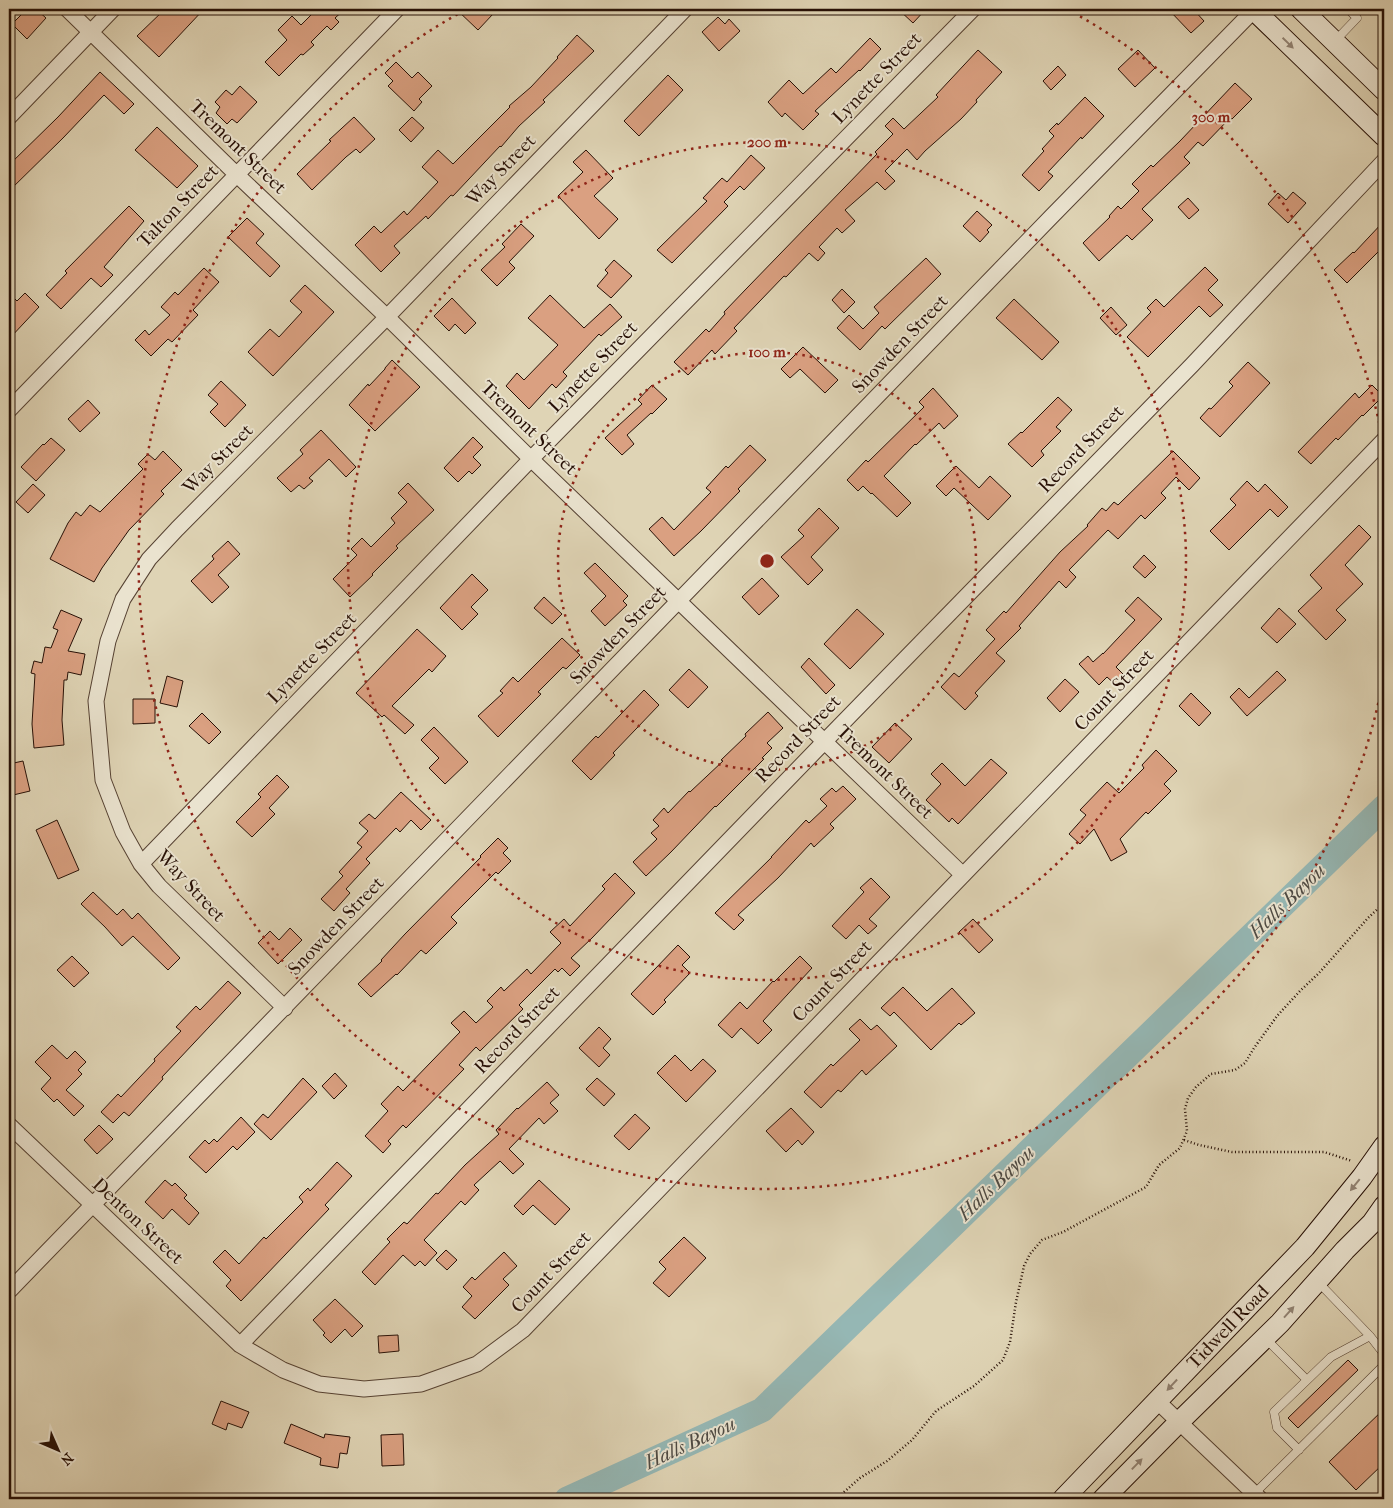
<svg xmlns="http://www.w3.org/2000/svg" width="1393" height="1508" viewBox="0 0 1393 1508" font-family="'IM FELL French Canon',serif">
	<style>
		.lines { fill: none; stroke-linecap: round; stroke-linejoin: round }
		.river { stroke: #95b7b4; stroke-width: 25 }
		.building { fill: #daa081; stroke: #271006 }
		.service-casing { stroke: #554132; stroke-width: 9 }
		.minor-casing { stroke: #554132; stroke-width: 17 }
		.secondary-casing { stroke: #271006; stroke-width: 22 }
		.path { stroke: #271006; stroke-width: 2.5; stroke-dasharray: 1 2.5; stroke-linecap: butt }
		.service { stroke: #eae3cf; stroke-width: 8 }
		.minor { stroke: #eae3cf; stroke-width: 15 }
		.secondary { stroke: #eae3cf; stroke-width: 20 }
		.oneway { fill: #928475 }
		.ring { fill: none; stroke: #8f2418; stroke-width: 2.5; stroke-dasharray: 2.5 5 }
		.labels { text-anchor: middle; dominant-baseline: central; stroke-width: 4; stroke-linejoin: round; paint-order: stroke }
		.street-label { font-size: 19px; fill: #271006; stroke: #eae3cf }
		.water-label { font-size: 20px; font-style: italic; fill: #4e4a43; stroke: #eae3cf }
		.centre { fill: #8f2418; stroke: #eae3cf; stroke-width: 2.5 }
		.ring-label { font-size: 15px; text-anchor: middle; font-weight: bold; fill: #8f2418; stroke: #eae3cf; stroke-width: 4; stroke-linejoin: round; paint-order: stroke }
	</style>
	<rect width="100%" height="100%" fill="#dfd4b5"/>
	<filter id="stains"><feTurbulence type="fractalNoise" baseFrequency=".004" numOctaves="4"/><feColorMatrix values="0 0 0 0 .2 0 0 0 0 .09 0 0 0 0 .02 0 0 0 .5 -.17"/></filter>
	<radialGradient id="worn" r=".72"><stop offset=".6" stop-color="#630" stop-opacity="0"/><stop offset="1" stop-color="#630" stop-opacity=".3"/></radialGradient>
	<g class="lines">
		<!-- river -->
		<path class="river" d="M567,1499l195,-89 622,-603"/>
	</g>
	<!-- building -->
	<path class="building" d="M27,9h9l10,9 -19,21 -15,-15z
		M165,9h39l-45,48 -22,-21z
		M317,9h28l-10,9 4,4 -8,8 -4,-4 -16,16 3,3 -11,10 -2,-1 -22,22 -14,-14 22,-22 -9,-10 14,-14 9,9z
		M456,9h31l6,5 -15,16z
		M898,9h28l-13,14z
		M1168,9h25l11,12 -13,12z
		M718,17l7,7 4,-5 11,12 -21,20 -17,-19z
		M577,35l17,16 -51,49 2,2 -26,24 -18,21 -1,-1 -47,50 -2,-1 -23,24 -2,-3 -32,30 6,7 -19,19 -26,-27 19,-19 7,7 23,-22 3,4 31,-33 -16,-15 16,-17 15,14 57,-57 -1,-1 22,-19 27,-29 -1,-1z
		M870,38l11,11 -21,22 -1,-1 -44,41 4,3 -16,16 -18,-17 -3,4 -14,-15 21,-22 14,14 28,-26 5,5z
		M978,50l24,22 -26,28 1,2 -16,17 -36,32 -8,9 -10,-11 -22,22 10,10 -10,9 -8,-8 -32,28 10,11 -13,12 -5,-5 -18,19 6,6 -7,8 -9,-8 -23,24 -2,-1 -50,52 3,3 -22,23 -3,-4 -24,25 -14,-13 32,-33 3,3 16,-18 -1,-2 23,-24 130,-134 -2,-2 18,-18 -8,-8 8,-8 11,11 34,-32 -2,-2z
		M1138,50l17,18 -20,19 -17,-18z
		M396,62l16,16 6,-6 14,14 -13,13 3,3 -8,9 -26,-25 5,-5 -8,-8z
		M1058,66l8,9 -15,15 -8,-9z
		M100,72l34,32 -10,10 -20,-19 -41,43 -54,53v-26l49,-48z
		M668,75l15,15 -44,46 -15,-15z
		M1235,83l17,16 -20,20 -2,-1 -27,28 -5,-4 -14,15 6,6 -48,46 11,11 -21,20 -5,-5 -28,26 -16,-18 27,-26 -1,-1 9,-10 3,3 18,-18 -7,-7 19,-19 2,2 27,-26z
		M240,86l17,16 -20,21 -5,-4 -5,5 -11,-11 4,-6 -5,-5 11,-12 6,5z
		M1085,97l19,19 -22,23 -1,-2 -33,35 5,4 -14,15 -17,-16 22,-24 -2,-2 12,-13 -5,-5 8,-8 1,2z
		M354,117l21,22 -15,14 -4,-4 -10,8 -34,33 -15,-16 34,-33 -2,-1z
		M412,117l12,11 -13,14 -12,-12z
		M157,127l41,39 -21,22 -42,-38z
		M586,150l27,28 -19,18 24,23 -19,20 -41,-43 25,-24 -10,-10z
		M751,155l14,13 -21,22 -4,-4 -16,16 4,4 -56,57 -15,-13 50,-49 -4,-3 19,-20 5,4z
		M1293,192l13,11 -18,20 -20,-19 10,-11 8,7z
		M1188,198l11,12 -10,9 -11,-12z
		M129,206l15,15 -40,46 9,8 -12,12 -10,-9 -30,31 -15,-14 21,-22 -2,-2z
		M977,211l15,14 -5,5 2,2 -9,10 -17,-16z
		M247,218l17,16 -8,9 24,23 -10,11 -42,-40z
		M1384,221v25l-37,37 -13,-13 19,-18 1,1z
		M521,224l13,12 -25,26 6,6 -18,18 -16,-16 24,-23 -3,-3z
		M926,258l15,16 -56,55 -3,-3 -22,24 -23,-22 12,-13 14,14 16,-16 -5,-6z
		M614,260l18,16 -21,22 -14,-12 11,-13 -3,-3z
		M1205,267l13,13 -10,10 15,15 -13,12 -11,-11 -51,51 -21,-20 24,-25 -4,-4 9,-9 8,8z
		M204,268l15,14 -26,28 5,5 -26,27 -4,-3 -17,17 -16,-16 10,-10 4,5 21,-20 -9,-8 14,-15 3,3z
		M305,285l29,27 -61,64 -25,-24 22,-23 9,8 23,-25 -12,-11z
		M842,289l13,13 -11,11 -12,-13z
		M9,293l8,8 8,-8 14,14 -30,32z
		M550,295l34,33 26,-24 12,13 -21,19 -2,-2 -36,38 4,4 -11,12 -4,-4 -23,25 -23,-23 11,-13 7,7 34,-35 -30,-27z
		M452,298l24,25 -11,11 -10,-10 -6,7 -15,-15z
		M1014,299l45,43 -17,18 -46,-42z
		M1111,307l16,18 -11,10 -16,-17z
		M803,347l35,33 -13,13 -25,-24 -10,9 -9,-9z
		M392,360l28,27 -45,44 -26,-26 19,-21 1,2 16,-17v-1z
		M1248,362l22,21 -50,54 -20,-19 9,-10 2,1 22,-23 -4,-4z
		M221,381l25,24 -21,22 -15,-15 8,-8 -10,-9z
		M652,385l15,14 -15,15 -1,-1 -24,22 7,9 -12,11 -17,-17 37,-34 -4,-4z
		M1372,385l11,11 -20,20 -1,-1 -24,25 -2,-2 -25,26 -13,-12 57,-59 4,5z
		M933,388l25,28 -14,13 -5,-6 -23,22 -1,-1 -31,32 27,27 -14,14 -25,-24 -1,1 -8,-8 -5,5 -11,-11 19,-20 2,2 56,-55 -5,-5z
		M1058,397l14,13 -16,17 5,4 -20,20 3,4 -12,12 -24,-23 13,-12 1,1z
		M88,400l12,13 -20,19 -12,-13z
		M321,430l35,37 -10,10 -17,-18 -20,19 4,3 -9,8 -5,-4 -8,7 -14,-14 26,-24 -3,-4z
		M473,437l10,10 -10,10 8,8 -9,9 -3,-3 -11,11 -14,-14z
		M51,438l14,12 -29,31 -15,-14 22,-23 1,1z
		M750,445l16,15 -28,29 2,2 -39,40 -27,25 -25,-27 13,-12 12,13 37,-38 -5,-4 20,-22 2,2z
		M163,451l19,19 -21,21 3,3 -35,36 -27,38 -8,14 -44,-23 18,-36 8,-11 5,4 9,-11 10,7 43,-43 -5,-5 10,-10 7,6z
		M1173,451l27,27 -11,12 -13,-13 -15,16 5,5 -21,21 -4,-4 -23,24 -10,-9 -39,40 7,7 -10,11 -7,-7 -40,45 2,2 -25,25 9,8 -30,32 3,3 -13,14 -24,-23 13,-14 5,4 36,-38 -9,-9 18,-19 2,2 54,-61 28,-26 -1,-1 15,-17 4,3 8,-9 4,3z
		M956,466l23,22 11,-12 21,20 -23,24 -34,-32 -8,8 -10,-10z
		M1247,481l11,11 7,-8 23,23 -10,10 -8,-8 -41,41 -19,-19 26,-26 -6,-6z
		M408,483l26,27 -38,36 2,2 -26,26 1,1 -23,22 -17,-18 24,-24 -6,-6 11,-11 9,9 24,-24 -4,-5 16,-16 -9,-9z
		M33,484l12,11 -17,18 -12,-11z
		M819,508l20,20 -28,29 12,13 -15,15 -27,-28 23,-21 -6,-6z
		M1359,525l12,12 -26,28 18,19 -27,26 10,10 -20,20 -28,-29 24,-23 -12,-13z
		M228,541l12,13 -22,21 11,12 -17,16 -21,-22 23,-22 -2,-3z
		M1144,555l12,12 -11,11 -12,-11z
		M595,563l33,33 -5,5 4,4 -22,21 -14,-15 15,-15 -22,-23z
		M472,574l16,16 -17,17 7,7 -16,16 -22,-22z
		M762,578l17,18 -20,19 -17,-18z
		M544,597l18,17 -10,10 -18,-16z
		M1138,597l24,22 -46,48 9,9 -9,9 -9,-8 -8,8 -20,-21 9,-8 5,6 10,-9v1l32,-34 -10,-9z
		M1279,608l17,16 -19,19 -16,-15z
		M857,609l27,25 -34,35 -26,-25z
		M61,610l21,9 -14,32 17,3 -4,21 -13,-3 -1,8h-3l-2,40 2,25 -30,3 -2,-24 3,-50 -4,-1 3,-12 8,2 3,-16 6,1 7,-18 -5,-2z
		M417,629l29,27 -14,16 -3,-3 -37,37 22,19 -9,9 -21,-19 -2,2 -26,-24z
		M562,638l18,17 -14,14 -3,-2 -25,25 3,2 -43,43 -20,-21 25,-23 -3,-2 13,-14 5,5z
		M809,658l26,27 -9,9 -25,-27z
		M689,669l19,18 -20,21 -19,-18z
		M1277,671l9,9 -39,36 -17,-19 9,-9 10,10z
		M167,676l16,5 -6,26 -17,-4z
		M1065,679l14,13 -19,20 -13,-14z
		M644,690l15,15 -46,48 2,2 -24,25 -19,-19 24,-25 2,2z
		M1191,693l20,20 -12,13 -20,-20z
		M133,699h22v24l-22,1z
		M768,712l15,16 -16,15 5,5 -10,10 2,1 -48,48 -1,-1 -44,46 -25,24 -13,-14 24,-23 -6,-6 8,-7 -6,-6 11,-12 4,5 21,-22 1,1 33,-31 -2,-1 25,-24 -1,-2z
		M202,713l19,19 -12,12 -20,-18z
		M895,723l17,16 -23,24 -17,-16z
		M434,727l34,35 -23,22 -16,-16 10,-10 -18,-18z
		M1156,750l21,21 -13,13 7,7 -23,23 -2,-2 -26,27 7,13 -16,9 -17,-32 -14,15 -11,-10 17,-19 -6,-5 27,-28 12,11 25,-25 -2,-3z
		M991,759l16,14 -49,51 -6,-6 -3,4 -23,-22 15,-16 -10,-10 11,-11 23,23z
		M23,761l7,30 -21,5v-32z
		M277,775l12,12 -20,21 6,6 -23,23 -16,-15 25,-25 -3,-3z
		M843,786l13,13 -26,25 4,4 -20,19 -3,-4 -33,35 -40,37 6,5 -10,10 -19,-17 57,-56h-1l35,-37 3,3 18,-17 -7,-7 12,-11 4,4z
		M401,792l30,28 -10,10 -10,-10 -11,12 -4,-4 -30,31 4,4 -24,26 4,4 -16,18 -13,-12 22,-23 -4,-4 23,-25 -5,-4 11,-12 -9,-8 10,-9 6,5z
		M57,820l22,50 -21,9 -22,-49z
		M498,838l10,10 -5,5 8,8 -13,13 -2,-2 -45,45 6,6 -31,31 -5,-4 -24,25 -1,-1 -25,23 -13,-13 24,-23 -1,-1 24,-26 76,-77 -1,-1z
		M615,873l20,20 -43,45 -21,20 9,8 -10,10 -8,-8 -4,4 -3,-3 -36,36 4,4 -43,42 -4,-4 -17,18 5,4 -58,59 -3,-3 -15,16 3,3 -8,9 -18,-17 23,-25 -7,-7 17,-18 5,5 57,-59 -9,-9 13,-12 12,12 17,-16 -6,-6 14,-14 3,4 23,-22 4,5 30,-31 -11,-11 14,-13 6,7 35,-37 -3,-3z
		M871,878l19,19 -21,22 8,7 -9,8 -9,-9 -13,14 -14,-13 32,-34 -4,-4z
		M93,892l24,23 6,-6 9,10 6,-6 42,45 -12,12 -35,-34 -11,10 -17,-19 -24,-23z
		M973,919l20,21 -14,13 -20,-21z
		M290,928l12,12 -24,24 -20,-21 12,-12 9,9z
		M678,945l12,12 -8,8 8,8 -26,27 2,2 -13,13 -22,-21z
		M72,956l17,17 -15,14 -17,-17z
		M800,956l12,12 -49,53 9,9 -14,14 -17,-16 -9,10 -14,-13 22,-23 7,7 26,-28 1,1z
		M228,981l13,12 -79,84 1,2 -34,37 -5,-4 -11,11 -12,-11 17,-18 3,3 34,-36 -1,-2 27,-28 -5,-4 20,-21 4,4z
		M903,987l24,24 25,-23 23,25 -14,12 -2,-2 -28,27 -37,-38 -4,4 -9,-8z
		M860,1019l11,11 6,-5 20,21 -31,29 -4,-5 -21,22 -3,-2 -17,18 -17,-16 27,-28 2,2 27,-26 -11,-11z
		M599,1027l12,12 -8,9 7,7 -11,12 -20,-19z
		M52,1045l15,14 8,-8 11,11 -8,8 4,4 -16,16 18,16 -10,10 -17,-17 -3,3 -13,-13 10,-11 -16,-16z
		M675,1055l16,16 12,-12 13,12 -30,31 -29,-29z
		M335,1073l12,13 -13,13 -12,-13z
		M303,1078l14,14 -46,48 -17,-16 9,-10 5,4z
		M597,1078l18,16 -11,12 -18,-17z
		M547,1082l12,13 -9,8 8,8 -14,13 -5,-6 -30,31 15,15 -11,10 -13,-13 -26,24 5,5 -14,15 -4,-4 -37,39 13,13 -12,13 -5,-5 -5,5 -12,-11 -28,30 -13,-13 28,-30 -3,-3 17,-17 3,2 29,-31 2,1 27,-29 34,-31 -3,-4 21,-22 1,1z
		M791,1108l23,24 -12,13 -4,-5 -12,12 -20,-21z
		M635,1114l15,14 -21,22 -15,-14z
		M241,1117l14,15 -18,18 -4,-4 -27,27 -17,-16 16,-17 4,4 5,-5 3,3z
		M99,1125l14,14 -16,15 -13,-14z
		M337,1162l15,14 -27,29 4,4 -88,92 -15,-15 5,-6 -18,-18 12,-12 14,14 25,-27 2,2 37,-37 -4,-5 9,-9 2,3z
		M165,1180l7,6 3,-3 12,12 -3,3 15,15 -10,12 -17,-16 -9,10 -18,-17z
		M539,1180l31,29 -15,16 -22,-20 -10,10 -9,-9z
		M684,1237l22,21 -37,39 -16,-14 13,-14 -7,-7z
		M446,1250l11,10 -10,10 -11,-10z
		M504,1252l13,14 -14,13 6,6 -34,34 -13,-12 10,-11 -9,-9 9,-10 3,3z
		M335,1299l28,27 -11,11 -7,-8 -14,14 -8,-8 2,-2 -12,-13z
		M398,1335l1,16 -20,2 -1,-17z
		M1348,1360l10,10 -60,58 -10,-10z
		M221,1401l28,11 -7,16 -14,-5 -2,7 -14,-6z
		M1384,1409v54l-28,27 -27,-28z
		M291,1424l33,14 1,-4 25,3 -3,17 -7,-1 -2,15 -18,-3 1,-7 -37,-15z
		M403,1434l1,31 -22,1 -1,-31z"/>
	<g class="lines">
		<defs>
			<path id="service" d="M1335,41l22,-23 -9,-9
				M1266,1339l41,41
				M1299,1450l-22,-22 -3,-16 57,-55 39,-21
				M1254,1494l130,-129v-11l-14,-18 -51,-53"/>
			<path id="minor" d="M67,9l169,165 151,143 144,142 432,416
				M9,117l104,-108
				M9,410l388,-401
				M141,864l390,-405 442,-450
				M285,1008l-126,-122 -18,-22 -18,-32 -20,-52 -7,-79 12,-60 15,-42 26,-40 28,-30 210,-212 298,-308
				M9,1125l231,220 43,25 36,14 45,5 57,-5 56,-20 46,-34 861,-890
				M10,1290l1042,-1074 203,-207
				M240,1345l584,-603 368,-377 192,-204
				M1157,1401l103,98"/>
			<path id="secondary" d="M1253,9l131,127
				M1301,9l83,81
				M1063,1499l242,-252 57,-70 22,-31
				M1103,1499l76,-77 101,-99 65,-73 27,-27 12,-17"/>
		</defs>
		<!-- service casing -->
		<use href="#service" class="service-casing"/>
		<!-- minor casing -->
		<use href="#minor" class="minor-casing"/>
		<!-- secondary casing -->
		<use href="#secondary" class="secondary-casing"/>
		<!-- path -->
		<path class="path" d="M1184,1140l15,5 33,7h92l28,9
			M706,1499l8,-3 28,3
			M836,1499l24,-21 27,-17 25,-21 24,-29 38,-25 29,-26 7,-18 6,-40 8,-36 6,-12 12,-14 21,-8 83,-45 13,-22 21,-17 7,-17 -2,-22 3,-11 8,-11 15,-13 24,-4 10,-7 9,-15 23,-32 23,-25 19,-18 49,-55 16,-15"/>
		<!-- service -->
		<use href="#service" class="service"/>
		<!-- minor -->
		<use href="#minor" class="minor"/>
		<!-- secondary -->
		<use href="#secondary" class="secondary"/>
	</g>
	<!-- one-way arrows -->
	<defs><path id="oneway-solid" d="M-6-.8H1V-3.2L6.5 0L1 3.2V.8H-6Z" transform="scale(1.25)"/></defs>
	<g class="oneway">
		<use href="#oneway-solid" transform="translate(1288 43) rotate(44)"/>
		<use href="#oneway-solid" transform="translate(1355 1185) rotate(129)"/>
		<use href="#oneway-solid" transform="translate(1289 1312) rotate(-48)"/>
		<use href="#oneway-solid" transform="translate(1172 1385) rotate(133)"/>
		<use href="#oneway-solid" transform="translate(1137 1464) rotate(-46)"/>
	</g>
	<!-- distance rings -->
	<g class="ring">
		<circle cx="767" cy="561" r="209"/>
		<circle cx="767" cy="561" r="419"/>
		<path d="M1383 681A628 628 0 1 1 467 9M1067 9A628 628 0 0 1 1383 441"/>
	</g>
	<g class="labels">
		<!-- street labels -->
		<g class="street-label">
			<text transform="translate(877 78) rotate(-46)">Lynette Street</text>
			<text transform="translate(238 147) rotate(44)">Tremont Street</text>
			<text transform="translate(501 170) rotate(-46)">Way Street</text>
			<text transform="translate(178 206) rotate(-46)">Talton Street</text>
			<text transform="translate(900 344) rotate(-46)">Snowden Street</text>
			<text transform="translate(593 367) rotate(-46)">Lynette Street</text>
			<text transform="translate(529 428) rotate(44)">Tremont Street</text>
			<text transform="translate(1081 449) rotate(-46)">Record Street</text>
			<text transform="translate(218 459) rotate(-45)">Way Street</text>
			<text transform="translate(618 635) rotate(-46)">Snowden Street</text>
			<text transform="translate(312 658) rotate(-46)">Lynette Street</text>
			<text transform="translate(1114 690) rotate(-46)">Count Street</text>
			<text transform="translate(798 739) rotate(-46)">Record Street</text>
			<text transform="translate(885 772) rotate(44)">Tremont Street</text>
			<text transform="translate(191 886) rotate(47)">Way Street</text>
			<text transform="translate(336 926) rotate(-46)">Snowden Street</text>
			<text transform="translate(832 981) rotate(-46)">Count Street</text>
			<text transform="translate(517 1030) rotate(-46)">Record Street</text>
			<text transform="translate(138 1221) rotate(43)">Denton Street</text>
			<text transform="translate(551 1272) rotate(-46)">Count Street</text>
			<text transform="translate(1228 1327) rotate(-46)">Tidwell Road</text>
		</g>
		<!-- water labels -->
		<g class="water-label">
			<text transform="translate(1287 901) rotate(-44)">Halls Bayou</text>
			<text transform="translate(996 1183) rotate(-44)">Halls Bayou</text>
			<text transform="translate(690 1443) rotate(-25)">Halls Bayou</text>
		</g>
	</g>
	<circle cx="767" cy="561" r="8" class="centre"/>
	<g class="ring-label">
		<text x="1211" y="122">300 m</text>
		<text x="767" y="147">200 m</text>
		<text x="767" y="357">100 m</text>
	</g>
	<!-- margin -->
	<rect width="1393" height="1508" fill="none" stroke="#dfd4b5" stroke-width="30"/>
	<rect x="10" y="10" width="1373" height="1488" fill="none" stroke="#271006" stroke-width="2.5"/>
	<rect x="15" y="15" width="1363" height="1478" fill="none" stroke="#271006"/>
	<!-- north arrow -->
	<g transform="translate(58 1450) rotate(135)" stroke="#eae3cf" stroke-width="4" paint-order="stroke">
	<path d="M0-4L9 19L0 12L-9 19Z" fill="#271006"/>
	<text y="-8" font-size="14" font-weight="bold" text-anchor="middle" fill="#271006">N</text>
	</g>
	<rect width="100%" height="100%" filter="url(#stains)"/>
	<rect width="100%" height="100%" fill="url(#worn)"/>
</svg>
